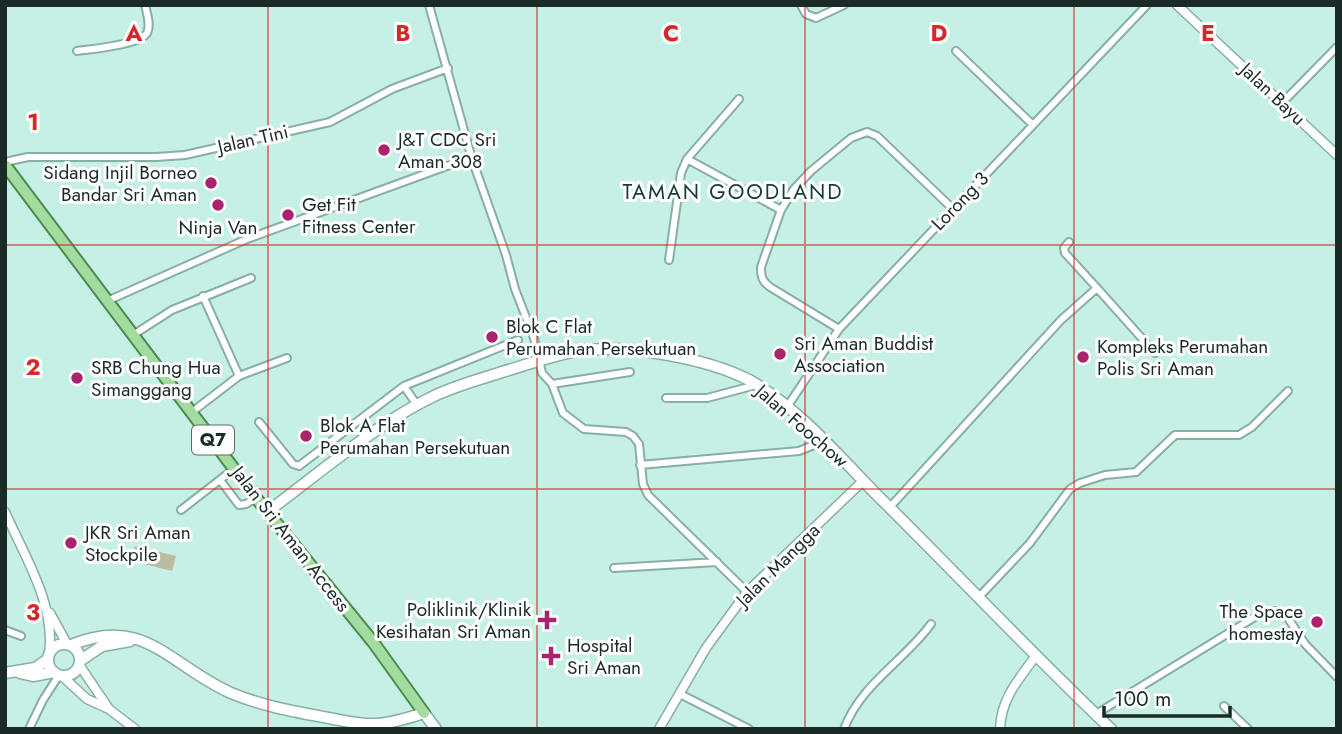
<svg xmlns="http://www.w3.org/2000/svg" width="1342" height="734" viewBox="0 0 1342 734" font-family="Jost,sans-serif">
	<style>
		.green { fill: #bbbca1 }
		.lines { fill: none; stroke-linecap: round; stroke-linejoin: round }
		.minor-casing { stroke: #87afa5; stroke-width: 10 }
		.tertiary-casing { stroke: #87afa5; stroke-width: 11 }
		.secondary-casing { stroke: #87afa5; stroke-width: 13 }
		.primary-casing { stroke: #4b8d4c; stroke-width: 14 }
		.minor { stroke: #fff; stroke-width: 6 }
		.tertiary { stroke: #fff; stroke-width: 8 }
		.secondary { stroke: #fff; stroke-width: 10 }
		.primary { stroke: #a3dba0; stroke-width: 10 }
		.grid { fill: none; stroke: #d62828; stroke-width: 2; stroke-opacity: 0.55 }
		.poi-dot { fill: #a9246d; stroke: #fff; stroke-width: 2.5 }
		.labels { text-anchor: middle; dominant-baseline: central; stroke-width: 6; stroke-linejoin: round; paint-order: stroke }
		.shield { fill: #fff; stroke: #5f6a67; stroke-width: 2 }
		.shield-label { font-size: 18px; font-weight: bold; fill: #1a2a26 }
		.street-label { font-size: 19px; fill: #1a2a26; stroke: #fff }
		.poi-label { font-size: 19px; fill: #1a2a26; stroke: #fff; text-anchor: start }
		.neighbourhood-label { font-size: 21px; letter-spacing: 2px; fill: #153b33; stroke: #fff }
		.grid-label { font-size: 23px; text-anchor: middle; font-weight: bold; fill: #d62828; stroke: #fff; stroke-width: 6; stroke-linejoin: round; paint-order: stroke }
	</style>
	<rect width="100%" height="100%" fill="#c6f0e5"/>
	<!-- green -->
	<path class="green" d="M135,546l41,10 -4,15 -41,-10z"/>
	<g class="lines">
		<defs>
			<path id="minor" d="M429,5l43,154 34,96 9,34 19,49 8,35 10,11 11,29 21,16 42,3 7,4 6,8 4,40 5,11 99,97
				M801,5l5,9 10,4 28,-13
				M77,51c14,-2 63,-6 70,-18 4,-8 0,-19 -2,-28
				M956,51l77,74
				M1283,102l54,-55
				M687,159l94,51
				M5,162l23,-5h128l29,-2 145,-33 62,-33 56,-21
				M1069,242l-5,6 1,5 32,35
				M669,260l12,-87 6,-14 52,-60
				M203,296l36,80
				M107,301l140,-62 200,-73 25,-7
				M839,329l-69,-42c-8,-6 -9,-10 -9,-20l20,-57 13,-21 17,-18 40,-33 16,-6 10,4 76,73
				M133,335l39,-25 79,-32
				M552,384l78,-12
				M404,386l13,19
				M666,398h41l49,-13
				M787,407l52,-78 308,-324
				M192,412l47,-36 48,-18
				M259,422l34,42 6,2 105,-80 114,-46
				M640,465l159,-14 25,-10
				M220,480l19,25 7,-1 10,-6
				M890,507l171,-187 36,-32 58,65
				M181,510l54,-42
				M614,568l103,-6
				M978,598l52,-55 40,-54 10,-6 25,-8 31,-3 39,-37h64l13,-8 36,-36
				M5,630l16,6
				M680,694l69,35
				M1224,706l24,23
				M1096,714l167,-102 15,-1 8,4 19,29 32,33
				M29,729l14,-29 16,-25
				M844,729c17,-45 60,-68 87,-105"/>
			<path id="tertiary" d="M1177,5l160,150
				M5,512c20,45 51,93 44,143
				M50,613l17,31
				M80,666l29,43
				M62,676l25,23 22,10 26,20
				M659,729l47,-81 41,-56 116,-111
				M1000,729c1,-30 18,-49 35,-72"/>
			<path id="secondary" d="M267,512c50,-37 109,-88 165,-115 22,-11 46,-17 70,-25 25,-7 50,-17 76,-21 49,-7 128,7 171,29 47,26 89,75 126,113 79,78 155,159 236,236
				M48 660a16 16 0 1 1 32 0a16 16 0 1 1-32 0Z
				M71,645c74,-31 100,22 160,48 31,13 65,19 98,25 16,3 32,7 48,6 16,-1 31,-6 47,-11l12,16
				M81,660l21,-14 28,-5
				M5,673l30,-5 13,-9
				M20,673l13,3 21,-4"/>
			<path id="primary" d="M5,165l251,333 117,144 51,71"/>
		</defs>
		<!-- minor casing -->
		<use href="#minor" class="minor-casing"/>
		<!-- tertiary casing -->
		<use href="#tertiary" class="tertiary-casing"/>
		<!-- secondary casing -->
		<use href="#secondary" class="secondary-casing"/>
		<!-- primary casing -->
		<use href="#primary" class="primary-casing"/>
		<!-- minor -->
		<use href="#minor" class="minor"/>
		<!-- tertiary -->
		<use href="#tertiary" class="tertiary"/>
		<!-- secondary -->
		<use href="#secondary" class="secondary"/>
		<!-- primary -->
		<use href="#primary" class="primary"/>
	</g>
	<!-- grid -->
	<path class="grid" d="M268,5v724M537,5v724M805,5v724M1074,5v724M5,245h1332M5,489h1332"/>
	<!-- markers -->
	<g class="poi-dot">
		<circle cx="384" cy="150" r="7"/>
		<circle cx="211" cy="183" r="7"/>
		<circle cx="218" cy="205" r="7"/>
		<circle cx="288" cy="215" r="7"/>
		<circle cx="492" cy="337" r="7"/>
		<circle cx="780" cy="354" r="7"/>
		<circle cx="1083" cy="357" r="7"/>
		<circle cx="77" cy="378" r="7"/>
		<circle cx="306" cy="436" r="7"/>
		<circle cx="71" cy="543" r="7"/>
		<path d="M543.5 609.5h7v7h7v7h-7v7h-7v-7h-7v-7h7z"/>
		<circle cx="1317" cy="622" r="7"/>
		<path d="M547.5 645.5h7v7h7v7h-7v7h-7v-7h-7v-7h7z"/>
	</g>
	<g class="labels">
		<!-- shield labels -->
		<rect class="shield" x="192" y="425.5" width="42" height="29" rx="5"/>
		<g class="shield-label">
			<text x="213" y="440">Q7</text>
		</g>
		<!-- street labels -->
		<g class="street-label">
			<text transform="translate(1273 94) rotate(43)">Jalan Bayu</text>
			<text transform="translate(253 139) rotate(-13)">Jalan Tini</text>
			<text transform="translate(960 201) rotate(-46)">Lorong 3</text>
			<text transform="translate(802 426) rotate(41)">Jalan Foochow</text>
			<text transform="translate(291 539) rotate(52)">Jalan Sri Aman Access</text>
			<text transform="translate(778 565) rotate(-45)">Jalan Mangga</text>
		</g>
		<!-- poi labels -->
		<g class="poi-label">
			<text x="398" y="139">J&amp;T CDC Sri<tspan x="398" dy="22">Aman 308</tspan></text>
			<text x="197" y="172" text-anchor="end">Sidang Injil Borneo<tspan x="197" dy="22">Bandar Sri Aman</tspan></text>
			<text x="302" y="204">Get Fit<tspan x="302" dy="22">Fitness Center</tspan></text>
			<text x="218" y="227" text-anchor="middle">Ninja Van</text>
			<text x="506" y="326">Blok C Flat<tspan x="506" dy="22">Perumahan Persekutuan</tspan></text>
			<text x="794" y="343">Sri Aman Buddist<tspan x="794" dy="22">Association</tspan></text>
			<text x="1097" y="346">Kompleks Perumahan<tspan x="1097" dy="22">Polis Sri Aman</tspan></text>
			<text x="91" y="367">SRB Chung Hua<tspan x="91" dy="22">Simanggang</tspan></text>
			<text x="320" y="425">Blok A Flat<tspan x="320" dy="22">Perumahan Persekutuan</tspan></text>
			<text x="85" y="532">JKR Sri Aman<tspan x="85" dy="22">Stockpile</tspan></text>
			<text x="531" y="609" text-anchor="end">Poliklinik/Klinik<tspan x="531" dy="22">Kesihatan Sri Aman</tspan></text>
			<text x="1303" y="611" text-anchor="end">The Space<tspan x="1303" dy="22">homestay</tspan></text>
			<text x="567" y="645">Hospital<tspan x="567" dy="22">Sri Aman</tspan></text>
		</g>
		<!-- neighbourhood labels -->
		<g class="neighbourhood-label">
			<text x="733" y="192">TAMAN GOODLAND</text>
		</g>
	</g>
	<g class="grid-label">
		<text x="134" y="41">A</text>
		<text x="403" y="41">B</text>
		<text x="671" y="41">C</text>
		<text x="939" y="41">D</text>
		<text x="1208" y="41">E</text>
		<text x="33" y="130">1</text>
		<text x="33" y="375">2</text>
		<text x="33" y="620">3</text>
	</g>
	<!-- border -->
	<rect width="1342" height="734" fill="none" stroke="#1a2a26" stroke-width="14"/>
	<!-- scale -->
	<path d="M1104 706v10h126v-10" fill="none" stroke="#1a2a26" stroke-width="3.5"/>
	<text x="1114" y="706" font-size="21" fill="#1a2a26" stroke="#ffffff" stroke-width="5" paint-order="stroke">100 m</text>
</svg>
